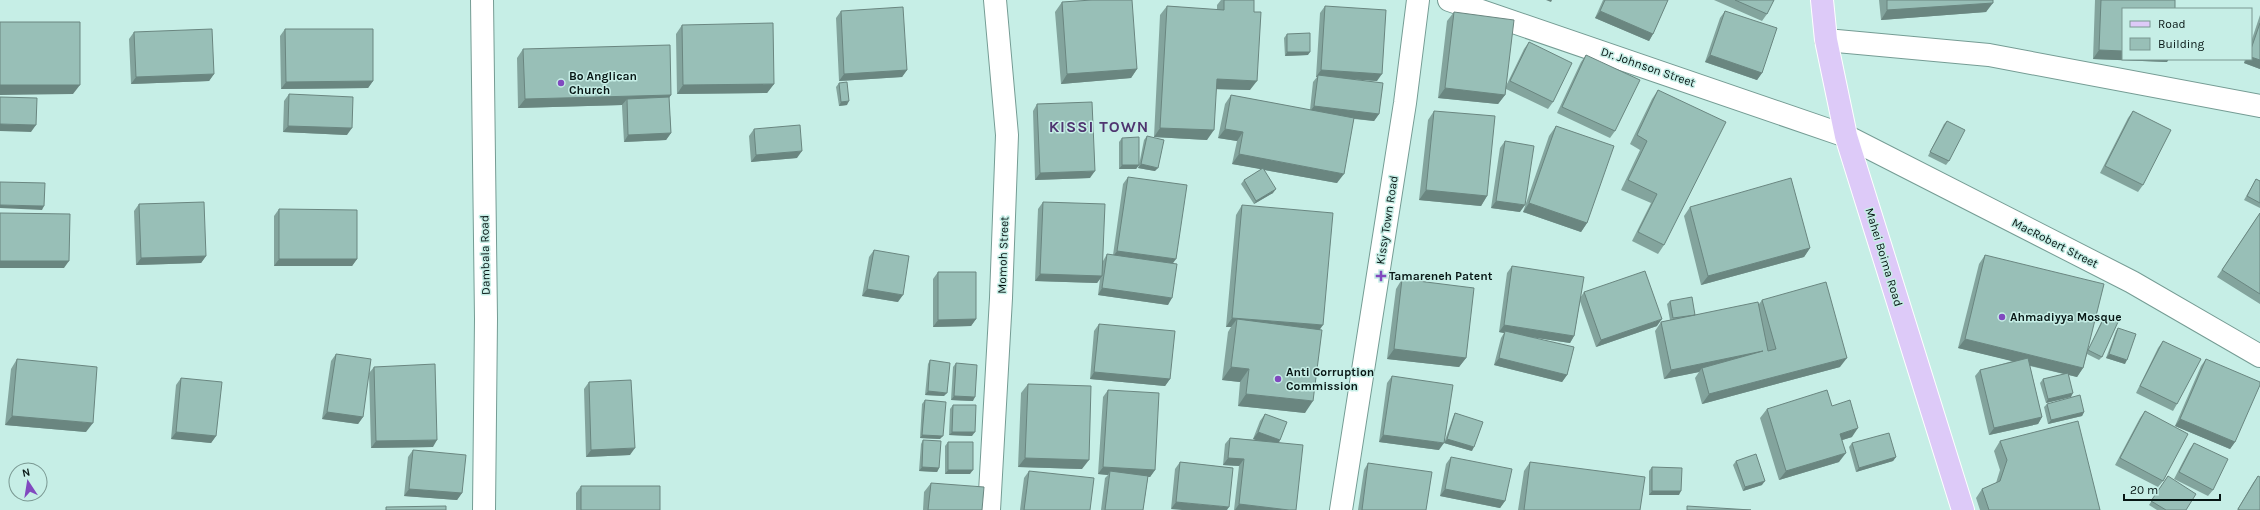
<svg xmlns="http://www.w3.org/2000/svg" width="2260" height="510" viewBox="0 0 2260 510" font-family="Karla,sans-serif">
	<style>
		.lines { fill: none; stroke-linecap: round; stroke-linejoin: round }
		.minor-casing { stroke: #759c94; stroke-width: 24 }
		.major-casing { stroke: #fff; stroke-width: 24 }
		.minor { stroke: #fff; stroke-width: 22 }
		.major { stroke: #ddcaf8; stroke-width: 22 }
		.wall { fill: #83a49d }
		.shaded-wall { fill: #6a8680 }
		.building { fill: #98bfb7; stroke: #6a8680 }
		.poi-dot { fill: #8149bf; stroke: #c6eee6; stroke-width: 1.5 }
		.labels { text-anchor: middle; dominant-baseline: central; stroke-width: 3; stroke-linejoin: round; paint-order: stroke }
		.street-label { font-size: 12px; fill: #071614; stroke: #c6eee6 }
		.poi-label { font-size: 12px; font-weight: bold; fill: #071614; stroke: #c6eee6; text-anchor: start }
		.district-label { font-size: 16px; font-weight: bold; letter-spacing: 1px; fill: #4f3570; stroke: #c6eee6 }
	</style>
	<rect width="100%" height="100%" fill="#c6eee6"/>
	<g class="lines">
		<defs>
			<path id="minor" d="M482,0l4,319 -2,191
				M1449,0l397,136 286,146 128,74
				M1826,40l163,15 271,51
				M989,510l12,-212 6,-163 -12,-135
				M1341,510l64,-407 13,-103"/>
			<path id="major" d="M1822,0l4,40 20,96 117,374"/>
		</defs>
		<!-- minor casing -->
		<use href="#minor" class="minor-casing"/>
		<!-- major casing -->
		<use href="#major" class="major-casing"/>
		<!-- minor -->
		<use href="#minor" class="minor"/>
		<!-- major -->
		<use href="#major" class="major"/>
	</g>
	<!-- wall -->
	<path class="wall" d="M1221,0h33l-4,90 -34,-1 -9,51 -53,-3 6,-122 7,-9 50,4v-5z
		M1603,0h65l-15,34 -4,7 -54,-23z
		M1714,0h60l-7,14 -5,7z
		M1879,0h114l-7,12 -105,8z
		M2095,0h80l-8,62 -74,-3z
		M1062,2l75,67 -6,9 -70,6 -6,-72z
		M1325,6l52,75 -22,-2 24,35 -5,7 -20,-2 -17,64 -73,-13 9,23 -19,11 -13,-20 3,-4 18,-11 -30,-5 5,-23 -19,-3 7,-34 6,-9 79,15 3,-28 4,-5h-1l4,-64z
		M841,11l66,59 -5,7 -63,4 -3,-63z
		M1725,11l37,62 -5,7 -52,-18 15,-44z
		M1454,12l52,74 18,-37 5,-7 24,60 -5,7 -42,-20 -1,6 -7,9 -60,-6 9,-77z
		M2260,15v54l-16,-6 1,-4h6v-17z
		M682,25l92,59 -7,9 -90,1 -1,-60z
		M285,29l88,52 -5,7 -87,1 -1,-53z
		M134,32l80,42 -5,7 -78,3 -2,-45z
		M1287,34l21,21 -23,1 -1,-18z
		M523,49l148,46 -2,2 2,36 -5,7 -42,2 -2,-36v-1l-104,3 -1,-50z
		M1586,55l29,76 -5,7 -53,-25 24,-51z
		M839,83l8,22 -8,1 -3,-19z
		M1658,90l6,155 -6,9 -26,-13 19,-38 -30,-13 19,-40 -10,-6 22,-45z
		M289,94l58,41 -64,-3 1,-31z
		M1037,104l53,74 -55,2 -2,-69z
		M1434,111l53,85 -6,10 -62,-6 9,-80z
		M2133,111l10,74 -5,7 -38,-19 28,-55z
		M1947,121l2,40 -3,4 -18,-9 16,-32z
		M1556,126l31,97 -6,9 -58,-20 26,-76z
		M754,129l43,29 -46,4 -2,-26z
		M1147,136l8,35 -17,-3 1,-3 -3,4h-17v-27l3,-4 17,27 5,-25z
		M1505,141l15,71 -29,-4 9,-60z
		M1128,177l45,86 -5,42 -70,-10 2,-16 -3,4 -62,-2 3,-72 5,-7 60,59 4,-7 6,1 10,-71z
		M2256,179l4,2v27l-16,-8z
		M139,204l67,52 -5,7 -65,2 -2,-54z
		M1242,205l78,124 -15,84 -67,-7 2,-24 -18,-2 6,-48 3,-5h-5l10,-112z
		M1690,207l120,41 -6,9 -103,28 -17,-69z
		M279,209l78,50 -5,7h-78v-50z
		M2260,213v91l-43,-27 38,-57z
		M874,250l24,52 -36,-6 7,-39z
		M1985,255l103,96 14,-31 3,-4 -3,41 -3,3 -12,-6 -4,14 -6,9 -8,-2 2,22 -25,6 -6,-20 3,-4 21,-5 -34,-8 12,51 -4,7 -49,11 -14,-59 5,-6 33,-9 -55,-13 21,-84z
		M1512,266l68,32 4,-6 73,34 -61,21 -16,-46 -6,35 -4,7 -39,-6 36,38 -5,7 -68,-17 7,-27 3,-5 -5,-1 8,-59z
		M938,272l38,47 -5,7 -38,1v-48z
		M1402,279l64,79 -7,9 -72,-8 9,-70z
		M1762,300l78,67 -138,37 -7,-26 4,-6 -35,7 -9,-48 6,-9 9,-2 -3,-16 3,-3 25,14 64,-11z
		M1099,324l71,55 -5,7 -75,-7 4,-48z
		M2118,328l7,36 -19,-6 10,-27z
		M2163,341l14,63 -4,7 -37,-18 22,-45z
		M336,354l27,63 -5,7 -36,-5 9,-58z
		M17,359l69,73 -81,-7 6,-56z
		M2206,359l29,83 -5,7 -55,-23 26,-60z
		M930,360l14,36 -19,-1 3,-31z
		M956,363l17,38 -22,-1 2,-33z
		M374,367l59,80 -62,1 -2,-75z
		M1392,376l47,74 -60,-8 8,-59z
		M181,378l35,58 -5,7 -40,-4 5,-54z
		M589,382l41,73 -44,2 -2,-68z
		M1028,384l54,85 -64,-2 3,-74z
		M1108,390l47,80 -5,7h-2l-5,33h-42l4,-32 3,-3 -10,-1 5,-77z
		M925,400l15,39 -20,-1 2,-34z
		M2047,404l37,8 -2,4 -34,8 -4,-17z
		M953,405l19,31 -23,-1 1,-26z
		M1832,406l20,31 -10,3 -3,22 -60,18 -19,-62 7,-9z
		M2145,411l18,70 -5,6 -43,-22 25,-47z
		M1455,413l17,38 -28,-8 9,-26z
		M1265,414l15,26 -1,3 17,67h-62l5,-44 -16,-1 2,-21 5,-6 26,2 -3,-1 7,-18z
		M923,440l16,28 -2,4 -18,-1 2,-27z
		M2000,441l100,69h-120l-4,-12 6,-9 14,-6 4,-13 -6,-19z
		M948,442l22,32h-25v-28z
		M1852,443l44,14 -3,4 -37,11 -7,-25z
		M2194,443l19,47 -5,6 -34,-17 15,-29z
		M413,450l49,43 -5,7 -53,-4 4,-39z
		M1451,457l54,44 -5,7 -60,-12 6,-32z
		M1736,461l26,24 -19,6 -10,-26z
		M1180,462l53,6 -62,41 4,-40z
		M1530,462l110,48h-122l6,-39z
		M1368,463l58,47h-68l6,-40z
		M1652,467l27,28h-30v-24z
		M1029,471l61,39h-70l4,-32z
		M2168,476l18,34h-29l-8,-5z
		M2258,476l2,34h-23l16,-27z
		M931,483l51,27h-59l1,-18z
		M581,486l79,24h-84v-17z"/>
	<!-- shaded-wall -->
	<path class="shaded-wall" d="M1546,0h6l-1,2z
		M1993,3l-7,9 -105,8 6,-10z
		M1600,11l53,23 -4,7 -54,-23z
		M2099,50l24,1v8h46l-2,3 -74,-3z
		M1287,52h23l-2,3 -23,1z
		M1710,55l52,18 -5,7 -52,-18z
		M2251,57l9,3v9l-16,-6 3,-4h4z
		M1137,69l-6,9 -70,6 6,-10z
		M907,70l-5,7 -63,4 5,-7z
		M1321,70l61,4 -5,7 -59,-4v-2l-1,2h-1z
		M214,74l-5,7 -78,3 5,-7z
		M1217,79l40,2 -7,9 -40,-1z
		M373,81l-5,7 -87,1 5,-7z
		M774,84l-7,9 -90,1 6,-9z
		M0,85h80l-7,9 -73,1z
		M1445,88l60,7 -7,9 -60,-6z
		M671,95l-6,9 -38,-5 -5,6 -104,3 7,-9z
		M849,101l-2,4 -8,1 2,-4z
		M1314,106l65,8 -5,7 -65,-8z
		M0,124l36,1 -5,7 -31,-1z
		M288,126l64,2 -5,7 -64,-3z
		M1160,128l54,2 -7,10 -53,-3z
		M1225,129l18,3 -6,9 -19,-3z
		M671,133l-5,7 -42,2 4,-7z
		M802,151l-5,7 -46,4 5,-7z
		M1239,154l105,20 -7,9 -105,-19z
		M1141,164l17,4 -3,3 -17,-3z
		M1122,165h17l-3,4h-17z
		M1095,171l-5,7 -55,2 5,-7z
		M1276,189l-3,4 -19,11 2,-3z
		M1426,190l61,6 -6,10 -62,-6z
		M1496,201l29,4 -5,7 -29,-4z
		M1529,203l58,20 -6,9 -58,-20z
		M0,205l44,1 -2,4 -42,-2z
		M1810,248l-6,9 -103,28 7,-9z
		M1117,251l59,8 -5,7 -59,-8z
		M206,256l-5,7 -65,2 5,-7z
		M279,259h78l-5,7h-78z
		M0,261h69l-5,7h-64z
		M1040,274l62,2 -5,7 -62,-2z
		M1102,288l70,10 -4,7 -70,-10z
		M867,289l36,6 -5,7 -36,-6z
		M1232,318l91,7 -7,10 -79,-16 -6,8h-5z
		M976,319l-5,7 -38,1 5,-7z
		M1662,319l-5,7 -61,21 5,-7z
		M1504,325l70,11 -4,7 -65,-10v-2l-1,2 -5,-1z
		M1965,339l118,29 -6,9 -119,-29z
		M1394,349l72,9 -7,9 -72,-8z
		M1763,351l-61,17 -3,4 -35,7 7,-9z
		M2109,354l18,6 -2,4 -19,-6z
		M1499,358l68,17 -5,7 -68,-17z
		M1847,358l-7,9 -138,37 7,-10z
		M1231,367l18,2 -9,13 -18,-2z
		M1094,372l76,7 -5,7 -75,-7z
		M928,391l19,2 -3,3 -19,-1z
		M2073,393l-2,4 -25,6 2,-4z
		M1246,394l67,7 -8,12 -67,-7z
		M954,396l21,1 -2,4 -22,-1z
		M327,412l36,5 -5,7 -36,-5z
		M2084,412l-2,4 -34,8 3,-4z
		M12,416l81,7 -7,9 -81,-7z
		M2042,417l-4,7 -49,11 5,-7z
		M2180,419l55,23 -5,7 -55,-23z
		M1858,428l-6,9 -19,6 7,-9z
		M176,432l40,4 -5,7 -40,-4z
		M952,432h23l-3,4 -23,-1z
		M1258,432l22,8 -4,7 -23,-8z
		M922,435l21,1 -3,3 -20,-1z
		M1383,435l61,8 -5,7 -60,-8z
		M1447,439l27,8 -2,4 -28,-8z
		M437,440l-4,7 -62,1 5,-7z
		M635,448l-5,7 -44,2 5,-7z
		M1846,453l-7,9 -60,18 7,-9z
		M1896,457l-3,4 -37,11 3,-4z
		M1025,458l64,2 -7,9 -64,-2z
		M1228,458l16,1 -5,7 -16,-1z
		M922,467l17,1 -2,4 -18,-1z
		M1103,467l52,3 -5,7 -40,-2v-4l-2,4 -10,-1z
		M948,470h25l-3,4h-25z
		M1765,481l-3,4 -19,6 2,-4z
		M409,489l53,4 -5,7 -53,-4z
		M1445,489l60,12 -5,7 -60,-12z
		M1652,491h29l-2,4h-30z
		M1176,502l53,5 -2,3h-45l-11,-1z
		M1239,504l50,6h-54z"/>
	<!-- building -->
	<path class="building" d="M1092,0h40l5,69 -70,5 -5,-72z
		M1224,0h30v12h7l-4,69 -40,-2 -3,51 -54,-2 7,-122 57,4z
		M1605,0h63l-15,34 -53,-23z
		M1735,0h39l-7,14z
		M1887,0h106v3l-106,7z
		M2101,0h74v9h-52v42l-24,-1z
		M1325,6l61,4 -4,64 -61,-4z
		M903,7l4,63 -63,4 -3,-63z
		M1725,11l52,17 -15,45 -52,-18z
		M1454,12l60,8 -9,75 -60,-7z
		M0,22h80v63h-80z
		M773,23l1,61 -91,1 -1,-60z
		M2260,23v37l-9,-3v-8z
		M212,29l2,45 -78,3 -2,-45z
		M285,29h88v52l-87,1z
		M1310,33v19h-23v-18z
		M1529,42l43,21 -19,39 -43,-21z
		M670,45l1,50 -146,4 -2,-50z
		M1586,55l54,25 -25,51 -53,-24z
		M1318,75l65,8 -4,31 -65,-8z
		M847,82l2,19 -8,1 -2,-19z
		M1658,90l68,32 -62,123 -26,-13 19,-38 -29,-14 19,-39 -10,-6z
		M289,94l64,3 -1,31 -64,-2z
		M1231,95l123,23 -10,56 -105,-20 4,-22 -18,-3z
		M0,97l37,1 -1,27 -36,-1z
		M669,97l2,36 -43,2 -1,-36z
		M1092,102l3,69 -55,2 -3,-69z
		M1434,111l61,5 -8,80 -61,-6z
		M2133,111l38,19 -28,55 -38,-19z
		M1947,121l18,9 -16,31 -19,-9z
		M800,125l2,26 -46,4 -2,-26z
		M1556,126l58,20 -27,77 -58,-20z
		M1147,136l17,4 -6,28 -17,-4z
		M1139,137v28h-17v-27z
		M1505,141l29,5 -9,59 -29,-4z
		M1263,168l13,21 -20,12 -12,-21z
		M1128,177l59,8 -11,74 -59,-8z
		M1791,178l19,70 -102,28 -18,-69z
		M2256,179l4,2v22l-13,-7z
		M0,182l45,1 -1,23 -44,-1z
		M204,202l2,54 -65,2 -2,-54z
		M1043,202l62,2 -3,72 -62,-2z
		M1242,205l91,8 -10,112 -91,-7z
		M279,209l78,1v49h-78z
		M0,213l70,1 -1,47h-69z
		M2260,213v81l-38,-24z
		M874,250l35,6 -6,39 -36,-6z
		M1107,254l70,10 -5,34 -70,-10z
		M1985,255l119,29 -21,84 -118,-29z
		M1512,266l72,11 -10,59 -70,-11z
		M1645,271l17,48 -61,21 -17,-48z
		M938,272h38v47l-38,1z
		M1402,279l72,9 -8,70 -72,-9z
		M1826,282l21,76 -138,36 -7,-26 61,-17 -92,19 -10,-48 97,-20 10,49 8,-2 -14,-49z
		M1692,297l3,18 -22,3 -3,-17z
		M2105,316l13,6 -16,35 -14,-7z
		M1237,319l85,11 -9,71 -67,-7 3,-25 -18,-2z
		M1099,324l76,7 -5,48 -76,-7z
		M2118,328l18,6 -9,26 -18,-6z
		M1505,331l69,16 -7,28 -68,-17z
		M2163,341l38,18 -24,45 -37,-18z
		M336,354l35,5 -8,58 -36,-5z
		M2028,358l14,59 -48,11 -14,-58z
		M17,359l80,8 -4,56 -81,-7z
		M2206,359l54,23v3l-25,57 -55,-23z
		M930,360l20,3 -3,30 -19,-2z
		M956,363l21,2 -2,32 -21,-1z
		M435,364l2,76 -61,1 -2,-74z
		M2068,373l5,20 -25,6 -5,-20z
		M1392,376l61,9 -9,58 -61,-8z
		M181,378l41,4 -6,54 -40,-4z
		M631,380l4,68 -44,2 -2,-68z
		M1028,384l63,2 -2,74 -64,-2z
		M1108,390l51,3 -4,77 -52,-3z
		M1827,390l5,16 18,-6 8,28 -18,6 6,19 -60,18 -19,-62z
		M2080,395l4,17 -33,8 -4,-16z
		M925,400l21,2 -3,34 -21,-1z
		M953,405h23l-1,27h-23z
		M2145,411l43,23 -25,47 -43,-23z
		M1455,413l28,9 -9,25 -27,-8z
		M1265,414l22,8 -7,18 -22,-8z
		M2078,421l22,89h-111l-7,-21 18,-8 7,-21 -7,-19z
		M1889,433l7,24 -37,11 -7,-25z
		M1230,438l73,7 -7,65h-7l-50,-6 5,-45 -16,-1z
		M923,440l18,1 -2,27 -17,-1z
		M948,442h25v28h-25z
		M2194,443l34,16 -15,31 -34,-18z
		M413,450l53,5 -4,38 -53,-4z
		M1756,454l9,27 -20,6 -9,-26z
		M1451,457l61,12 -7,32 -60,-12z
		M1180,462l53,6 -4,39 -53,-5z
		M1530,462l115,15 -5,33h-116z
		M1368,463l64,9 -6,38h-64z
		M1652,467l30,1 -1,23h-29z
		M1029,471l65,7 -4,32h-66z
		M1110,471l38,5 -5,34h-38z
		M2168,476l28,18 -10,16h-20l-15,-9z
		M2258,476l2,1v33h-20l-2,-1z
		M931,483l53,4 -2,23h-54z
		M581,486h79v24h-79z
		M446,506v4h-60v-3z
		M1687,506l64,4h-64z"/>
	<!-- markers -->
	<g class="poi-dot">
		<circle cx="561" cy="83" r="4"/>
		<path d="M1379 270h4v4h4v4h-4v4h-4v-4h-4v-4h4z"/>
		<circle cx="2002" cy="317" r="4"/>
		<circle cx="1278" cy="379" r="4"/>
	</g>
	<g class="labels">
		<!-- street labels -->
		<g class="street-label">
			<text transform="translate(1648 67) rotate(19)">Dr. Johnson Street</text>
			<text transform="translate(1387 220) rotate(-81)">Kissy Town Road</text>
			<text transform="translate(2055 243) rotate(27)">MacRobert Street</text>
			<text transform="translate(485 255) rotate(-91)">Dambala Road</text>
			<text transform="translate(1003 255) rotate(-88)">Momoh Street</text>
			<text transform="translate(1884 257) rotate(73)">Mahei Boima Road</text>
		</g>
		<!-- poi labels -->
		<g class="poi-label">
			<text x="569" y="76">Bo Anglican<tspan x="569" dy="14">Church</tspan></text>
			<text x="1389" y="276">Tamareneh Patent</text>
			<text x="2010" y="317">Ahmadiyya Mosque</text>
			<text x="1286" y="372">Anti Corruption<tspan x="1286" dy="14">Commission</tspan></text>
		</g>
		<!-- district labels -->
		<g class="district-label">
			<text x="1099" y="126">KISSI TOWN</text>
		</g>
	</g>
	<!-- legend -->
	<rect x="2122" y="8" width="130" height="52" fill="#c6eee6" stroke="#7a9892"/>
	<rect x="2130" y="21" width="20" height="6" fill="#ddcaf8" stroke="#7a9892"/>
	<text x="2158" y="28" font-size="12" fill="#071614">Road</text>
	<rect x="2130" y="38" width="20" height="12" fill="#98bfb7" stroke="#7a9892"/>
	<text x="2158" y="48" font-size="12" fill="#071614">Building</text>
	<!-- north arrow -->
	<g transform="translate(28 482) rotate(348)"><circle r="19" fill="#c6eee6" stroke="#7a9892"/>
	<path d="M0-3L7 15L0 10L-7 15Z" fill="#8149bf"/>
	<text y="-6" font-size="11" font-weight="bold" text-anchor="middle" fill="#071614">N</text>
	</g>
	<!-- scale -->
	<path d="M2124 494v6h96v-6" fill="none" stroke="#071614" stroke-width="2"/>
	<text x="2130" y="494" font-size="12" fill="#071614" stroke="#c6eee6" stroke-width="3" paint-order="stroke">20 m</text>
</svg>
